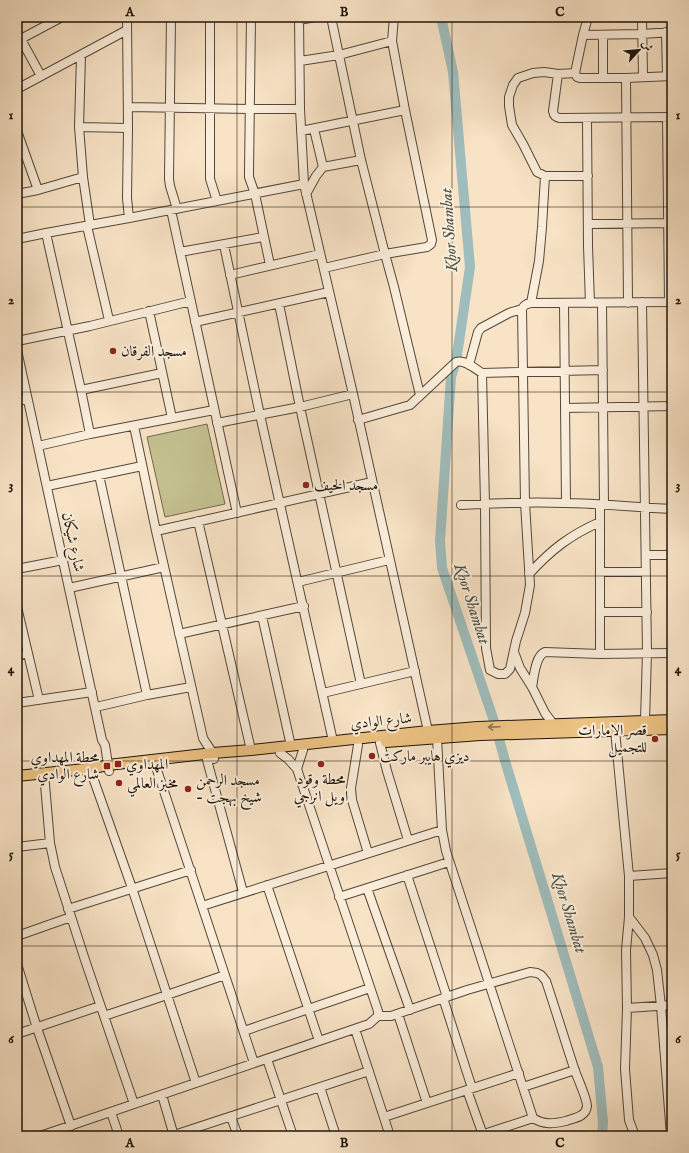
<svg xmlns="http://www.w3.org/2000/svg" width="689" height="1153" viewBox="0 0 689 1153" font-family="'IM FELL English',Amiri,serif">
	<style>
		.green { fill: #c4c190; stroke: #716b4d }
		.lines { fill: none; stroke-linecap: round; stroke-linejoin: round }
		.river { stroke: #9fbdbc; stroke-width: 10 }
		.minor-casing { stroke: #544839; stroke-width: 10 }
		.major-casing { stroke: #1e150a; stroke-width: 12 }
		.minor { stroke: #faedda; stroke-width: 8 }
		.major { stroke: #ecc283; stroke-width: 10 }
		.oneway { stroke: #8f744d }
		.grid { fill: none; stroke: #1e150a; stroke-width: 1; stroke-opacity: 0.55 }
		.poi-dot { fill: #8f2418; stroke: #faedda; stroke-width: 1.5 }
		.labels { text-anchor: middle; dominant-baseline: central; stroke-width: 4; stroke-linejoin: round; paint-order: stroke }
		.poi-label { font-size: 15px; fill: #1e150a; stroke: #faedda; text-anchor: start }
		.street-label { font-size: 15px; fill: #1e150a; stroke: #faedda }
		.water-label { font-size: 16px; font-style: italic; fill: #4b5048; stroke: #faedda }
		.neatline { fill: none; stroke: #1e150a; stroke-width: 1.5 }
		.grid-label { font-size: 13px; text-anchor: middle; font-weight: bold; fill: #1e150a }
	</style>
	<rect width="100%" height="100%" fill="#f8e3c6"/>
	<filter id="stains"><feTurbulence type="fractalNoise" baseFrequency=".005" numOctaves="4"/><feColorMatrix values="0 0 0 0 .2 0 0 0 0 .09 0 0 0 0 .02 0 0 0 .5 -.17"/></filter>
	<radialGradient id="worn" r=".72"><stop offset=".6" stop-color="#630" stop-opacity="0"/><stop offset="1" stop-color="#630" stop-opacity=".3"/></radialGradient>
	<!-- green -->
	<path class="green" d="M207,424l18,80 -60,13 -18,-80z"/>
	<g class="lines">
		<!-- river -->
		<path class="river" d="M441,17l12,55 17,195 -14,95 -5,15 -11,164 2,27 51,150 13,46 92,303 5,55 -1,14"/>
		<defs>
			<path id="minor" d="M127,17l1,111 -1,70 2,20
				M171,17l-2,162 1,7 7,23
				M210,17v162l7,22
				M251,17l-2,155v5l6,17 15,71
				M299,17l1,92 4,75 49,210 75,337
				M331,17l30,143 24,94 9,33 26,108
				M642,17l1,60
				M299,20l16,-3
				M17,32l24,44
				M666,32l1,44
				M583,35l59,-1 30,-2
				M603,35v43
				M17,41l45,-24
				M81,55l-2,72 4,50 7,48
				M300,61l39,-6 53,-14
				M575,73l-17,1 -14,-2 -11,1 -15,5 -5,7 -4,12v9l3,19 11,19 14,28 8,4h43
				M575,73l2,4 3,1h46l46,-2
				M575,73l8,-38 5,-18
				M558,74l-5,37c1,5 2,6 7,7l112,-1
				M626,78l2,225
				M17,89l110,-59
				M128,107l122,2h50
				M667,117l2,185
				M587,118l1,128 2,57
				M79,127l49,1
				M314,129l9,38
				M17,131l21,59
				M301,131l104,-21
				M17,194l21,-4 45,-13
				M306,194l10,-18 7,-9 38,-7
				M171,210l66,303
				M589,224l83,-1
				M87,226l22,94
				M46,233l35,157 9,44
				M17,239l29,-6 83,-15 175,-34
				M224,245l36,170 73,326
				M180,252l83,-15
				M324,268l61,-14 42,-7 4,-3 1,-4 -27,-130 -13,-69 2,-24
				M230,275l90,-21
				M642,302l5,351 -2,68
				M531,303l8,-42 3,-34 3,-51
				M602,303l2,202
				M279,304l21,103 61,277
				M564,304l2,199
				M149,311l23,107
				M195,322l134,-30
				M17,341l73,-15 101,-25
				M17,350l85,390 3,5 4,26
				M469,365l9,-33 3,-4 28,-15 13,-4
				M482,373l3,131 1,144 4,22 8,4h7l5,-5 6,-28 9,-28 5,-28 -5,-82 -3,-194c2,-4 4,-5 9,-6l141,-1
				M81,390l81,-17
				M17,401l10,-2
				M565,408l107,-2
				M358,420l52,-15 46,-43c9,-3 19,7 26,11l121,-3
				M217,423l83,-16 53,-13
				M134,426l22,105 47,207c4,8 10,12 11,21
				M38,446l52,-12 124,-24
				M99,475l48,220
				M47,486l95,-20
				M461,505c35,-2 70,-3 104,-2 36,0 71,5 107,6
				M198,521l53,229
				M156,531l216,-49
				M646,555h26
				M17,569l46,-9
				M600,572h46
				M529,574c22,-24 41,-39 71,-52
				M298,582l91,-22
				M69,588l95,-21
				M17,607l22,93
				M600,612h47
				M262,616l29,130
				M179,634l125,-28
				M514,652l6,16 12,19 13,26 9,12
				M600,654v-149
				M17,656l11,-3
				M532,687c2,-10 3,-31 13,-35l55,2 72,-1
				M323,693l92,-22
				M17,703l75,-11
				M96,707l51,-12 44,-8
				M615,730l14,146v41l-3,33 1,58 -2,61 4,51 6,16
				M380,743l7,28 21,69
				M358,745l-7,43 1,12 16,53
				M207,760l36,132
				M156,767l98,296
				M90,769l42,119 64,195
				M297,769l6,-19
				M44,773l6,70 5,24 30,93 49,144
				M17,847l33,-4
				M407,875l40,122
				M629,876l43,-3
				M267,885l52,156
				M367,888l43,122
				M339,897l110,-35
				M202,906l240,-76
				M68,909l123,-39
				M629,917l16,21 8,17 4,15 4,36 10,130
				M17,936l54,-19
				M17,964l20,64 34,98
				M443,998l29,90
				M627,1008l45,-3
				M398,1014l29,89
				M104,1016l63,-21 58,-20
				M378,1016h13l76,-26 63,-18 7,1 4,2 5,6c10,30 19,60 29,90 3,8 12,28 12,35 -1,11 -13,12 -21,15 -13,3 -22,4 -33,-3l-87,-267 -4,-21 -5,-92
				M355,1029l35,107
				M244,1031l126,-43
				M17,1034l83,-28
				M267,1059l26,77
				M320,1087l16,49
				M523,1087l52,-17
				M467,1090l16,45
				M162,1095l12,41
				M111,1112l8,24
				M231,1117l7,19
				M384,1117l135,-44
				M174,1135l195,-64
				M40,1136l329,-112 9,-8v-5l-81,-242 -9,-10 -8,-6
				M478,1136l55,-18"/>
			<path id="major" d="M386,742l94,-7 192,-6
				M17,776l78,-8 13,-3 105,-12 38,-3 177,-19 50,-4 194,-7"/>
		</defs>
		<!-- minor casing -->
		<use href="#minor" class="minor-casing"/>
		<!-- major casing -->
		<use href="#major" class="major-casing"/>
		<!-- minor -->
		<use href="#minor" class="minor"/>
		<!-- major -->
		<use href="#major" class="major"/>
	</g>
	<!-- one-way arrows -->
	<defs><path id="oneway-shaft" d="M-6 0H5M1.5-3L5.5 0L1.5 3" fill="none" stroke-width="1.6" stroke-linecap="round" stroke-linejoin="round"/></defs>
	<use class="oneway" href="#oneway-shaft" transform="translate(494 727) rotate(178)"/>
	<!-- grid -->
	<path class="grid" d="M237,17v1119M452,17v1119M17,207h655M17,392h655M17,576h655M17,761h655M17,946h655"/>
	<!-- markers -->
	<g class="poi-dot">
		<circle cx="113" cy="351" r="4"/>
		<circle cx="306" cy="485" r="4"/>
		<circle cx="655" cy="739" r="4"/>
		<circle cx="372" cy="756" r="4"/>
		<rect x="114" y="760" width="8" height="8" rx="2"/>
		<circle cx="321" cy="764" r="4"/>
		<rect x="103" y="762" width="8" height="8" rx="2"/>
		<circle cx="119" cy="783" r="4"/>
		<circle cx="188" cy="789" r="4"/>
	</g>
	<g class="labels">
		<!-- poi labels -->
		<g class="poi-label">
			<text x="121" y="351">مسجد الفرقان</text>
			<text x="314" y="485">مسجد الحيف</text>
			<text x="647" y="730" text-anchor="end">قصر الامارات<tspan x="647" dy="17">للتجميل</tspan></text>
			<text x="380" y="756">ديزي هايبر ماركت</text>
			<text x="99" y="757" text-anchor="end">محطة المهداوي<tspan x="99" dy="17">شارع الوادي</tspan></text>
			<text x="126" y="764">المهداوي</text>
			<text x="321" y="779" text-anchor="middle">محطة وقود<tspan x="321" dy="17">اويل انرجي</tspan></text>
			<text x="196" y="780">مسجد الرحمن<tspan x="196" dy="17">- شيخ بهجت</tspan></text>
			<text x="127" y="783">مخبز العالمي</text>
		</g>
		<!-- street labels -->
		<g class="street-label">
			<text transform="translate(73 542) rotate(78)">شارع شيكان</text>
			<text transform="translate(381 721) rotate(-6)">شارع الوادي</text>
		</g>
		<!-- water labels -->
		<g class="water-label">
			<text transform="translate(450 230) rotate(-94)">Khor Shambat</text>
			<text transform="translate(471 604) rotate(72)">Khor Shambat</text>
			<text transform="translate(568 913) rotate(73)">Khor Shambat</text>
		</g>
	</g>
	<!-- margin -->
	<rect width="689" height="1153" fill="none" stroke="#f8e3c6" stroke-width="44"/>
	<!-- north arrow -->
	<g transform="translate(639 50) rotate(63)" stroke="#faedda" stroke-width="3" paint-order="stroke">
	<path d="M0-3L7 15L0 10L-7 15Z" fill="#1e150a"/>
	<text y="-6" font-size="11" font-weight="bold" text-anchor="middle" fill="#1e150a">ش</text>
	</g>
	<rect x="22" y="22" width="645" height="1109" class="neatline"/>
	<g class="grid-label">
		<text x="130" y="16">A</text>
		<text x="344" y="16">B</text>
		<text x="560" y="16">C</text>
		<text x="11" y="119">1</text>
		<text x="678" y="119">1</text>
		<text x="11" y="304">2</text>
		<text x="678" y="304">2</text>
		<text x="11" y="489">3</text>
		<text x="678" y="489">3</text>
		<text x="11" y="673">4</text>
		<text x="678" y="673">4</text>
		<text x="11" y="858">5</text>
		<text x="678" y="858">5</text>
		<text x="11" y="1043">6</text>
		<text x="678" y="1043">6</text>
		<text x="130" y="1147">A</text>
		<text x="344" y="1147">B</text>
		<text x="560" y="1147">C</text>
	</g>
	<rect width="100%" height="100%" filter="url(#stains)"/>
	<rect width="100%" height="100%" fill="url(#worn)"/>
</svg>
